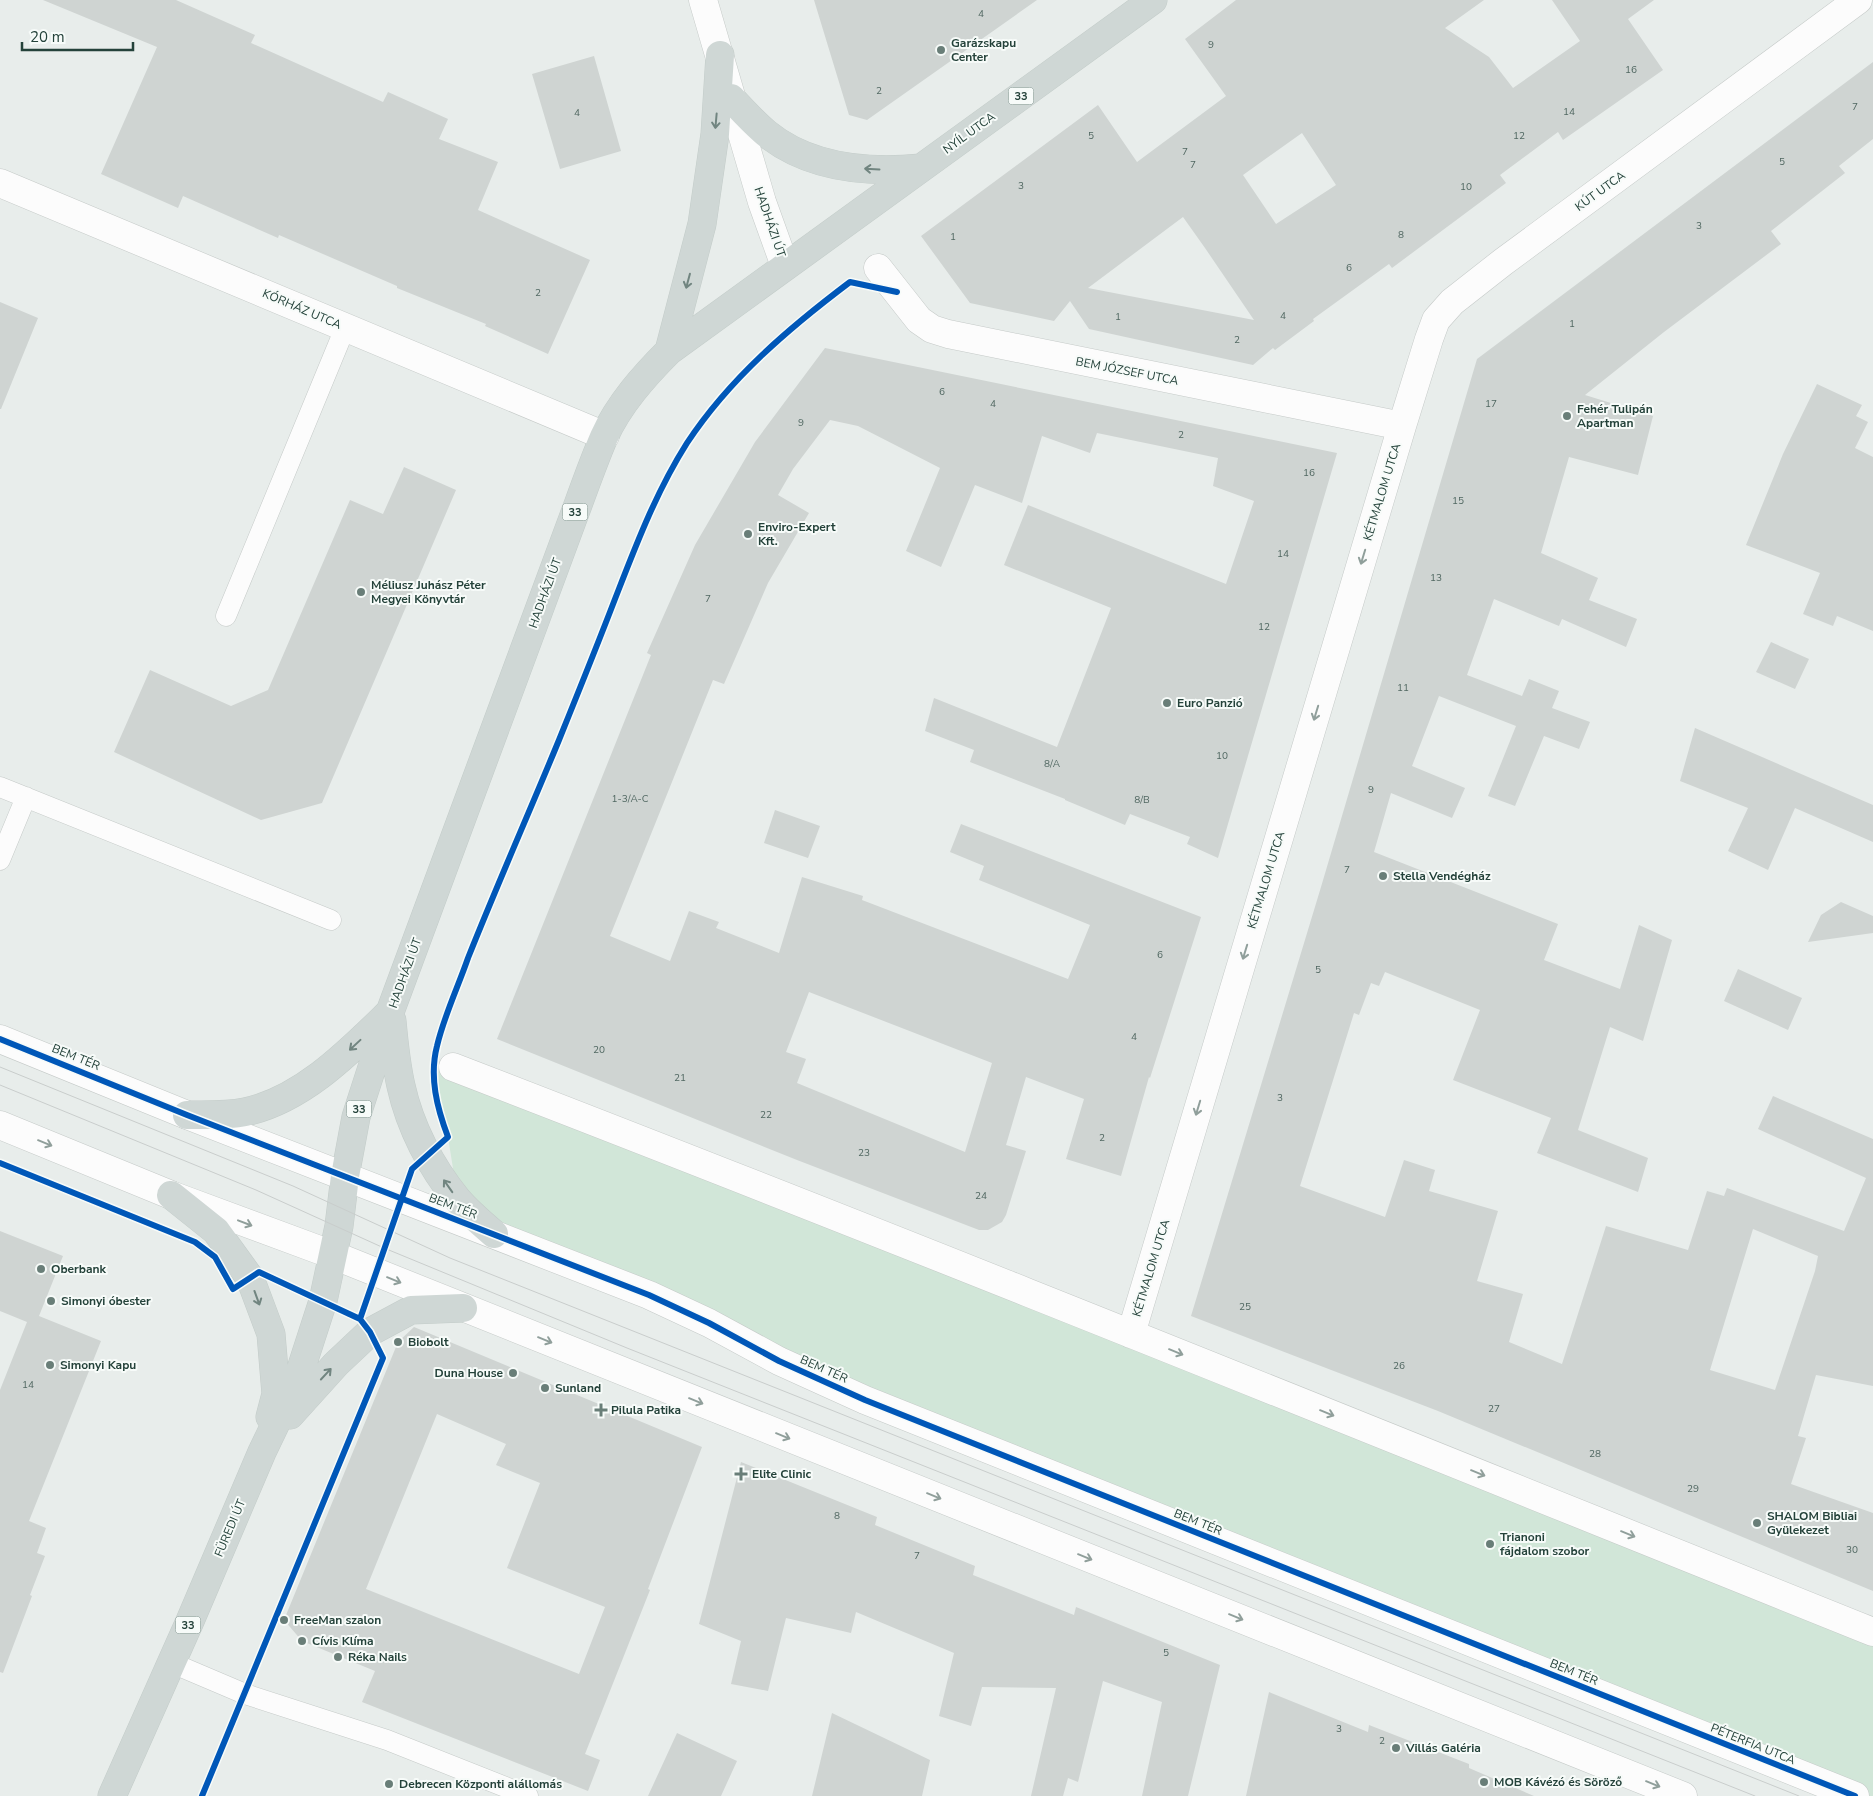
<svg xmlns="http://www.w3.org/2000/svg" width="1873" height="1796" viewBox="0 0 1873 1796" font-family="'Nunito Sans',sans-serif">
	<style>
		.green { fill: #d1e6d8 }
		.building { fill: #cfd4d2; fill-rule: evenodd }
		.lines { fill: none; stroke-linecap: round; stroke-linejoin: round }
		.service-casing { stroke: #c5cac8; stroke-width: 21 }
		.minor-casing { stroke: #c5cac8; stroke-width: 29 }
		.tertiary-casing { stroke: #c5cac8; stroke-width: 29 }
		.primary-casing { stroke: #c3ccc9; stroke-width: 29 }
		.service { stroke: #fcfcfc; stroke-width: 20 }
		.minor { stroke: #fcfcfc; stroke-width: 28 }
		.tertiary { stroke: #fcfcfc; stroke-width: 28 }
		.primary { stroke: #cfd7d5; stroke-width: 28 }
		.tram { stroke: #c9cdcc; stroke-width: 1 }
		.cycleway-casing { stroke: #f7fbf9; stroke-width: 9 }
		.cycleway { stroke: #0057b8; stroke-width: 6 }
		.oneway { stroke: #718580 }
		.oneway2 { stroke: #909f9b }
		.poi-dot { fill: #697e78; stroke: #f7fbf9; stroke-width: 2 }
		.labels { text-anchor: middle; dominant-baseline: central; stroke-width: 4; stroke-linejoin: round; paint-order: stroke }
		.number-label { font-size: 10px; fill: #506761 }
		.shield { fill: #f7fbf9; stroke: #637a73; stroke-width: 1 }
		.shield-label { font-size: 11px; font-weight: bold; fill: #24423a }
		.poi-label { font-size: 12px; font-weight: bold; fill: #24423a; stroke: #f7fbf9; text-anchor: start }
		.street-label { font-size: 12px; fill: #24423a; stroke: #f7fbf9 }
	</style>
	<rect width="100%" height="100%" fill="#e8edeb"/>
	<!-- green -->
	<path class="green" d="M435,1060l275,107 1163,465v164h-18l-1361,-562 -36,-34 -10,-63 -12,-41z"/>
	<!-- building -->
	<path class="building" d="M43,0h133l79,35 -4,8 132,59 5,-10 60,27 -9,20 59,23 -20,48 112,50 -42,94 -63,-28 1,-2 -89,-36v-2l-118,-51 -1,3 -95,-42 -5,12 -77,-34 56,-127z
		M814,0h223l-170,120 -18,-5z
		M1236,0h248l-39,28 44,29 24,31 67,-47 -28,-41h102l-26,19 35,51 -100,70 -5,-8 -58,43 6,8 -114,85 -3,-4 -76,55 1,2 -39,29 -2,-2 -20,17 -164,-36 -19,-28 -16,20 -84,-18 -49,-67 177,-131 39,57 89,-66 -41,-57zM1302,133l34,52 -60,39 -33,-49zM1183,217l22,31 49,72 -166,-32z
		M594,56l27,95 -61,18 -28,-95z
		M1873,62v77l-34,27 6,7 -74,58 10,13 -117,88 -79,63 68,21 -15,59 -69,-18 -28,96 57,25 -9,22 48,19 -11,28 -64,-28 -3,7 -65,-27 -27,76 55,21 7,-17 30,12 -7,17 38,14 -11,27 -35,-13 -29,70 -27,-10 28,-70 -77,-30 -27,70 53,22 -13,30 -61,-25 -17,59 184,72 -14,36 76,29 19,-64 33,15 -29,101 -33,-14 -32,103 70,28 -10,34 -101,-39 14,-35 -98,-38 27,-70 -95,-38 -6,14 -8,-3 -12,32 -5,-2 -54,173 85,31 19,-57 31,10 -6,21 69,20 -21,70 46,13 -14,48 53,22 44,-138 82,24 19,-59 17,5 3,-8 117,43 22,-53 -108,-49 15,-33 100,43v247l-57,-11 -18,61 8,2 -15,46 82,29v78l-435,-180 -247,-95 130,-429 156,-528zM1753,1229l65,27 -3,15 -40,119 -65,-20z
		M0,302l38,16 -37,91h-1z
		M825,348l512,105 -119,405 -31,-14 3,-7 -60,-23 -5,11 -60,-25v-1l-95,-37 4,-12 -49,-19 9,-33 123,49 54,-139 -107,-43 24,-60 198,79 28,-83 -41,-15 5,-28 -121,-25 -7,20 -48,-17 -20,67 -47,-18 -34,82 -35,-16 34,-83 -82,-42 -28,-6 -37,49 -15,26 31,18 -41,70 -44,101 -11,-4 -103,256 60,25 19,-50 30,11 -3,6 63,25 23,-76 61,19 -1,4 206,79 22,-54 -111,-45 5,-14 -34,-14 11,-28 240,93 -51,161 -1,-1 -28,99 -55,-17 18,-60 -58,-22 -20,68 20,6 -20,64 -4,7 -14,8h-9l-182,-70 -300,-121 154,-384 -4,-2 48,-108 60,-103zM809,992l183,71 -27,89 -168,-69 9,-24 -20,-7z
		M1817,384l45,21 -6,11 12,6 -13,26 18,9v174l-36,-15 -4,10 -30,-12 17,-41 -74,-28 37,-91z
		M404,467l52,23 -134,313 -61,17 -147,-68 36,-82 81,36 37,-16 82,-190 33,14z
		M1771,642l38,17 -14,30 -39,-17z
		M1695,728l178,77v37l-78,-34 -27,62 -40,-19 20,-43 -68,-27z
		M775,810l45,16 -12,32 -44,-15z
		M1841,902l32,14v17l-65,9 13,-27z
		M1738,969l64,29 -14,32 -64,-29z
		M0,1231l63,25 -24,60 62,25 -72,180 17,7 -9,25 8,3 -15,39 2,1 -29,77 -3,-1v-282l27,-68 -27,-11z
		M414,1327l288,120 -54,142 2,1 -65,164 15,6 -12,31 -226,-89 13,-31 -73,-30 -18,-21 114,-278zM437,1414l69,30 -10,21 44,18 -33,85 98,39 -26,67 -213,-85z
		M741,1462l136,55 -2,8 100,41 -2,9 101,40 2,-8 144,58 -32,131h-46l20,-94 -59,-21 -25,101 -10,-4 -5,18h-32l25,-108 -74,-1 -11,39 -32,-10 15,-63 -98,-41 -5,21 -65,-15 -18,73 -37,-7 10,-43 -42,-17z
		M1269,1692l99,40 1,-7 100,39v4l65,28h-288z
		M832,1713l98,47 -8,36h-110z
		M677,1733l60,28 -16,35h-73z"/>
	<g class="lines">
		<defs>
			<path id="service" d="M226,616l119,-288
				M0,787l331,133
				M0,860l26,-63
				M172,1663l73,31 142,46 141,56"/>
			<path id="minor" d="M0,183l605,253
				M878,268l41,52 13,9 16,5 454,92
				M453,1067c475,183 947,375 1420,565
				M1131,1334l271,-908 27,-87 7,-19 16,-18 51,-40 355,-262"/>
			<path id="tertiary" d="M703,0l59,202 23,64
				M0,1039l187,76 462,180 60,28 70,38 86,39 990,396
				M0,1125l171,70 162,60 1350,541"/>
			<path id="primary" d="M731,98c11,12 22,24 35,35 44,36 102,40 155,35
				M669,351l33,-127 13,-90 5,-79
				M392,1021c2,22 4,43 9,65 9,41 30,81 56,113 11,13 24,24 37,35
				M187,1115c19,0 39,1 58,-3 57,-12 104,-60 144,-99
				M171,1195l45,36 34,47 21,56 5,60 -6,23
				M290,1415l46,-51 34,-32 41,-22 52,-2
				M112,1796l78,-175 72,-169 37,-77 24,-74 16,-75 6,-50 11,-59 34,-105 189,-510c8,-22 16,-44 25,-65 15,-33 40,-61 65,-86l484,-351"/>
		</defs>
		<!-- service casing -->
		<use href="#service" class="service-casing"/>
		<!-- minor casing -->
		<use href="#minor" class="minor-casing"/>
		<!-- tertiary casing -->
		<use href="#tertiary" class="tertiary-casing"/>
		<!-- primary casing -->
		<use href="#primary" class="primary-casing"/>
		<!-- service -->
		<use href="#service" class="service"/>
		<!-- minor -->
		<use href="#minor" class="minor"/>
		<!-- tertiary -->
		<use href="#tertiary" class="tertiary"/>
		<!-- primary -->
		<use href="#primary" class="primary"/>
		<!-- tram -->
		<path class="tram" d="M0,1067l293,119 157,72 1349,538
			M0,1085l256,105 128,58 243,100 1128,448"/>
		<defs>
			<path id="cycleway" d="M0,1039l187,76 462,180 60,28 70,38 86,39 990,396
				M0,1163l195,79 20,15 18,32 26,-17 101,47 10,13 13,26 -181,438
				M360,1319l52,-150 36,-32c-11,-29 -19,-60 -11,-91 7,-30 21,-59 31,-88 29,-73 61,-145 91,-218 19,-47 38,-94 56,-141 21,-54 41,-107 72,-156 43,-65 102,-115 163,-161l47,10"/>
		</defs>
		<!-- cycleway casing -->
		<use href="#cycleway" class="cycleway-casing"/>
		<!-- cycleway -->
		<use href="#cycleway" class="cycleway"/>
	</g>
	<!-- one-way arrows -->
	<defs><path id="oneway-shaft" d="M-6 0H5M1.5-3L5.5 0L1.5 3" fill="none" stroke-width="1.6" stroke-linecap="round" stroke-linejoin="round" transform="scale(1.25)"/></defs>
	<g class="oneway">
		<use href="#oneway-shaft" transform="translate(716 121) rotate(95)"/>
		<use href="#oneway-shaft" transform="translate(872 169) rotate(-177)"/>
		<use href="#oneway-shaft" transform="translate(688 281) rotate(105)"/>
		<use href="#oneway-shaft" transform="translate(355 1045) rotate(137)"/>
		<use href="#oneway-shaft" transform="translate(448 1186) rotate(-125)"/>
		<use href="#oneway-shaft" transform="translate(257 1298) rotate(70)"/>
		<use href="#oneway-shaft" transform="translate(326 1374) rotate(-47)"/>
	</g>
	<g class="oneway2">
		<use href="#oneway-shaft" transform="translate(1363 557) rotate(107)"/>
		<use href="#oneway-shaft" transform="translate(1316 713) rotate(107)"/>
		<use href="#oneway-shaft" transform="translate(1245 952) rotate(107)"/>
		<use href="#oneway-shaft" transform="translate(1198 1108) rotate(107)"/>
		<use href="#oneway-shaft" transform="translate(45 1143) rotate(22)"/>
		<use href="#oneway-shaft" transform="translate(245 1223) rotate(21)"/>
		<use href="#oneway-shaft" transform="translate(394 1280) rotate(22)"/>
		<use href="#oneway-shaft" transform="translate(545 1340) rotate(22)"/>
		<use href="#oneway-shaft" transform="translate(1176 1352) rotate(22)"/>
		<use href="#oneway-shaft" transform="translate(696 1401) rotate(22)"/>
		<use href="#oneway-shaft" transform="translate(1327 1413) rotate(22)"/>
		<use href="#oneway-shaft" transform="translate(783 1436) rotate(22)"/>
		<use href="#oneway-shaft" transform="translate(1478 1473) rotate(22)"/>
		<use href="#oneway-shaft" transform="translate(934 1496) rotate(22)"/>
		<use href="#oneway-shaft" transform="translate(1628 1534) rotate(22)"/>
		<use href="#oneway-shaft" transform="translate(1085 1557) rotate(22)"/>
		<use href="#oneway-shaft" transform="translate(1236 1617) rotate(22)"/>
		<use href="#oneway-shaft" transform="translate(1653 1784) rotate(22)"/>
	</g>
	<!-- markers -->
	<g class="poi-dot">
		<circle cx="941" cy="50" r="5"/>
		<circle cx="1567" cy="416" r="5"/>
		<circle cx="748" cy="534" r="5"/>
		<circle cx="361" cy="592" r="5"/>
		<circle cx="1167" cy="703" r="5"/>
		<circle cx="1383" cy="876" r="5"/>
		<circle cx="41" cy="1269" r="5"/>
		<circle cx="51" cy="1301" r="5"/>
		<circle cx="398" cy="1342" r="5"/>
		<circle cx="50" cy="1365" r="5"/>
		<circle cx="513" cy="1373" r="5"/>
		<circle cx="545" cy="1388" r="5"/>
		<path d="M598.5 1402.5h5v5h5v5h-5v5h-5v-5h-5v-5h5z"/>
		<path d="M738.5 1466.5h5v5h5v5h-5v5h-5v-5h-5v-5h5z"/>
		<circle cx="1757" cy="1523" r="5"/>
		<circle cx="1490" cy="1544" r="5"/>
		<circle cx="284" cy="1620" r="5"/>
		<circle cx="302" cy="1641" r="5"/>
		<circle cx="338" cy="1657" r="5"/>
		<circle cx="1396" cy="1748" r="5"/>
		<circle cx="1484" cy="1782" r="5"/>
		<circle cx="389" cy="1784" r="5"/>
	</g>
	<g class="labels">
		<!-- number labels -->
		<g class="number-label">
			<text x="981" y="14">4</text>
			<text x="1211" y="45">9</text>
			<text x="1631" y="70">16</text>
			<text x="879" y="91">2</text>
			<text x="1855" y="107">7</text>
			<text x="1569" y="112">14</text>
			<text x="577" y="113">4</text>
			<text x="1091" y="136">5</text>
			<text x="1519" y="136">12</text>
			<text x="1185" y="152">7</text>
			<text x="1782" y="162">5</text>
			<text x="1193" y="165">7</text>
			<text x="1021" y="186">3</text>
			<text x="1466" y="187">10</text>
			<text x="1699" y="226">3</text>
			<text x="1401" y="235">8</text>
			<text x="953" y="237">1</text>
			<text x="1349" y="268">6</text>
			<text x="538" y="293">2</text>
			<text x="1283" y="316">4</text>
			<text x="1118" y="317">1</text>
			<text x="1572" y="324">1</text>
			<text x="1237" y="340">2</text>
			<text x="942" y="392">6</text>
			<text x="993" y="404">4</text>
			<text x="1491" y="404">17</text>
			<text x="801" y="423">9</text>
			<text x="1181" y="435">2</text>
			<text x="1309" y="473">16</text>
			<text x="1458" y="501">15</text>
			<text x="1283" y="554">14</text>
			<text x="1436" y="578">13</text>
			<text x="708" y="599">7</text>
			<text x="1264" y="627">12</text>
			<text x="1403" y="688">11</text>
			<text x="1222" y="756">10</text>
			<text x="1052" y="764">8/A</text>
			<text x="1371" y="790">9</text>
			<text x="630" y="799">1-3/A-C</text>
			<text x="1142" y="800">8/B</text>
			<text x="1347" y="870">7</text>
			<text x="1160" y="955">6</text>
			<text x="1318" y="970">5</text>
			<text x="1134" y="1037">4</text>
			<text x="599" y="1050">20</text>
			<text x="680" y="1078">21</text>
			<text x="1280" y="1098">3</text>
			<text x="766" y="1115">22</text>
			<text x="1102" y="1138">2</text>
			<text x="864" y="1153">23</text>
			<text x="981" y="1196">24</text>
			<text x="1245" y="1307">25</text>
			<text x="1399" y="1366">26</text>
			<text x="28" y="1385">14</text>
			<text x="1494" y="1409">27</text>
			<text x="1595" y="1454">28</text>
			<text x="1693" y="1489">29</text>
			<text x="837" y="1516">8</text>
			<text x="1852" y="1550">30</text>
			<text x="917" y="1556">7</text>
			<text x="1166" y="1653">5</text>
			<text x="1339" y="1729">3</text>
			<text x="1382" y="1741">2</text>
		</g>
		<!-- shield labels -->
		<g class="shield">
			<rect x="1008.5" y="87.5" width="25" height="17" rx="4"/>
			<rect x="562.5" y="503.5" width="25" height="17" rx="4"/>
			<rect x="346.5" y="1100.5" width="25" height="17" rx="4"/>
			<rect x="175.5" y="1616.5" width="25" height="17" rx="4"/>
		</g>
		<g class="shield-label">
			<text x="1021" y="96">33</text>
			<text x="575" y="512">33</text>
			<text x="359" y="1109">33</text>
			<text x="188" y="1625">33</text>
		</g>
		<!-- poi labels -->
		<g class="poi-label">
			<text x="951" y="43">Garázskapu<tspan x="951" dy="14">Center</tspan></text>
			<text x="1577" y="409">Fehér Tulipán<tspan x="1577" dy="14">Apartman</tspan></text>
			<text x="758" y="527">Enviro-Expert<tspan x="758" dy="14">Kft.</tspan></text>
			<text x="371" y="585">Méliusz Juhász Péter<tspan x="371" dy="14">Megyei Könyvtár</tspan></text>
			<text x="1177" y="703">Euro Panzió</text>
			<text x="1393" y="876">Stella Vendégház</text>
			<text x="51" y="1269">Oberbank</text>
			<text x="61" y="1301">Simonyi óbester</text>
			<text x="408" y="1342">Biobolt</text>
			<text x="60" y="1365">Simonyi Kapu</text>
			<text x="503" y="1373" text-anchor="end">Duna House</text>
			<text x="555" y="1388">Sunland</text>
			<text x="611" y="1410">Pilula Patika</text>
			<text x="752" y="1474">Elite Clinic</text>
			<text x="1767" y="1516">SHALOM Bibliai<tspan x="1767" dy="14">Gyülekezet</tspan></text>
			<text x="1500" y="1537">Trianoni<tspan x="1500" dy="14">fájdalom szobor</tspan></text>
			<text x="294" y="1620">FreeMan szalon</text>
			<text x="312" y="1641">Cívis Klíma</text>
			<text x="348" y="1657">Réka Nails</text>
			<text x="1406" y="1748">Villás Galéria</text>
			<text x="1494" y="1782">MOB Kávézó és Söröző</text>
			<text x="399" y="1784">Debrecen Központi alállomás</text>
		</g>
		<!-- street labels -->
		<g class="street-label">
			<text transform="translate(969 133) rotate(-36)">NYÍL UTCA</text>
			<text transform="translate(1600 191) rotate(-36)">KÚT UTCA</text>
			<text transform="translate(770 222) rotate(71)">HADHÁZI ÚT</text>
			<text transform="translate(302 309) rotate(23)">KÓRHÁZ UTCA</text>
			<text transform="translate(1127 371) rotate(11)">BEM JÓZSEF UTCA</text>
			<text transform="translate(1382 492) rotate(-73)">KÉTMALOM UTCA</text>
			<text transform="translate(545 593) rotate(-70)">HADHÁZI ÚT</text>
			<text transform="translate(1266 880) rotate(-73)">KÉTMALOM UTCA</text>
			<text transform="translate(405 973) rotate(-70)">HADHÁZI ÚT</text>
			<text transform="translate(76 1057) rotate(22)">BEM TÉR</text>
			<text transform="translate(453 1206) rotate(21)">BEM TÉR</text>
			<text transform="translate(1151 1268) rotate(-73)">KÉTMALOM UTCA</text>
			<text transform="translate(824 1369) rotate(24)">BEM TÉR</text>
			<text transform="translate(1198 1522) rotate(22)">BEM TÉR</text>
			<text transform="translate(230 1528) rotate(-67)">FÜREDI ÚT</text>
			<text transform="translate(1574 1672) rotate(22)">BEM TÉR</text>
			<text transform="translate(1753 1744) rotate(22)">PÉTERFIA UTCA</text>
		</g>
	</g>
	<!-- scale -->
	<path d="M22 42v8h111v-8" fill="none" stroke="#24423a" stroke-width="2.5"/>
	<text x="30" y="42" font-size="15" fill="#24423a" stroke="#f7fbf9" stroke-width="4" paint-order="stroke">20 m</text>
</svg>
